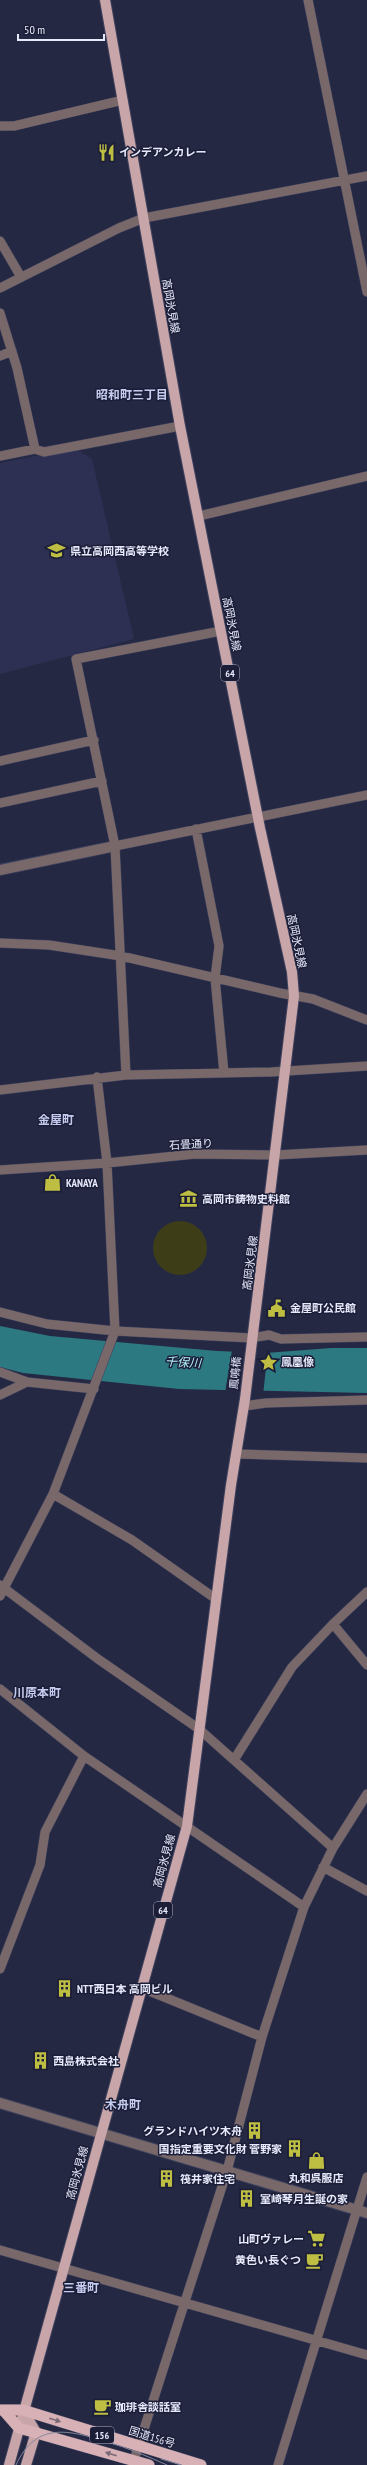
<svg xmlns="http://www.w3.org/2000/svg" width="367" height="2465" viewBox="0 0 367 2465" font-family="'PT Sans Narrow','Noto Sans JP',sans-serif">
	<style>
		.built { fill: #2d3052 }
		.green { fill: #3d3e17 }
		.water { fill: #2c7982 }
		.pier { fill: #252843 }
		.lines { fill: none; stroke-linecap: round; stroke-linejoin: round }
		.minor-casing { stroke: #40435d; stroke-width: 10 }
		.tertiary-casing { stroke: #40435d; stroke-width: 12 }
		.primary-casing { stroke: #40435d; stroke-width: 12 }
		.trunk-casing { stroke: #40435d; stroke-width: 12 }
		.minor { stroke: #79686a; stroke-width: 9 }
		.tertiary { stroke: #79686a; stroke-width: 10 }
		.primary { stroke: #c8a5a9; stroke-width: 10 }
		.trunk { stroke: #d8b1b6; stroke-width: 11 }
		.tram { stroke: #83869d; stroke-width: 1 }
		.oneway { fill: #7a6877 }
		.labels { text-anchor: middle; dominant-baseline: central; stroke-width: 3; stroke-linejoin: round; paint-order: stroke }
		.shield { fill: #1c1e38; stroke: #aaadc1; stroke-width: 1 }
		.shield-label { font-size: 10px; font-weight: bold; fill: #e7eafc }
		.poi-label { font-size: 11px; font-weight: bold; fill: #e7eafc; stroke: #1c1e38; text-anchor: start }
		.street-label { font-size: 11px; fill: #e7eafc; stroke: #1c1e38 }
		.neighbourhood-label { font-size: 12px; font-weight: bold; fill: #c5cbee; stroke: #1c1e38 }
		.water-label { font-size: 12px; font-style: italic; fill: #b3f0f8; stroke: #1c1e38 }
	</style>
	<rect width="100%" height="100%" fill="#252843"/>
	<!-- built -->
	<path class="built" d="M75,448l17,11 42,180 -134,35v-211z"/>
	<!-- green -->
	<path class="green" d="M153 1248a27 27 0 1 1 54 0a27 27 0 1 1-54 0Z"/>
	<!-- water -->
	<path class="water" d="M0,1326l50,10 167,15 49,2 65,-5h36v45l-188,-4 -156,-16 -23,-6z"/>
	<!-- pier -->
	<path class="pier" d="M232,1350h36l-5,45 -38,-2z"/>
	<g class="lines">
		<defs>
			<path id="minor" d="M308,0l59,292
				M0,126h14l109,-26
				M0,241l21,36
				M0,288l119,-60 25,-10 223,-42
				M0,313l17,55 18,81
				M0,356l12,-5
				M0,456l35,-7 9,3 136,-26
				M199,516l168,-40
				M0,761l94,-21
				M0,803l102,-22
				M196,829l23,117 -4,32 9,95
				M115,846l252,-51
				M0,943l49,2 72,11 159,37 33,6 54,21
				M126,1075l-11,-229 -39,-187 145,-28
				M0,1090l126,-15 145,-3 96,-6
				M0,1170l107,-7 88,-9 81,1 91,-5
				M0,1312l47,12 68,7 136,7 18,-3 12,4 86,-2
				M0,1372l27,10 67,7
				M0,1395l27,-13
				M244,1406l22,-3 101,-3
				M236,1454l131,4
				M53,1494l79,46 84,59
				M0,1585l98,74 101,70 134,119
				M0,1596l53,-102 62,-163 -8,-168 -10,-86
				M333,1624l34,41
				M0,1689l84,67 220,151
				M234,1760l58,-93 41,-43 34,-32
				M323,1867l44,24
				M0,1969l40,-104 5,-33 39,-76
				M142,1988l120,49
				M0,2250l367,105
				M134,2460l93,-289 35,-134 42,-130 29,-59 34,-54
				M278,2465l89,-288"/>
			<path id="tertiary" d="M0,870l115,-24
				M0,2103l367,110"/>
			<path id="primary" d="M23,2410l13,22 -10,33
				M9,2465l178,-639 44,-341 14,-86 49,-403 -2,-24 -32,-144 -80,-402 -75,-426"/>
			<path id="trunk" d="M0,2410h23l178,55
				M4,2411l15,17 130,37"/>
		</defs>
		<!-- minor casing -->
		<use href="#minor" class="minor-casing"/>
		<!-- tertiary casing -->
		<use href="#tertiary" class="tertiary-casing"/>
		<!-- primary casing -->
		<use href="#primary" class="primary-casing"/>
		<!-- trunk casing -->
		<use href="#trunk" class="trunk-casing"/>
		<!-- minor -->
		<use href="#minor" class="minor"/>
		<!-- tertiary -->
		<use href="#tertiary" class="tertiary"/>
		<!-- primary -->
		<use href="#primary" class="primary"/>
		<!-- trunk -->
		<use href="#trunk" class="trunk"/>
		<!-- tram -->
		<path class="tram" d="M161,2459l20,6
			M16,2465c20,-44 53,-35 91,-23 21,6 40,14 60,23"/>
	</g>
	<!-- one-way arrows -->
	<defs><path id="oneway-solid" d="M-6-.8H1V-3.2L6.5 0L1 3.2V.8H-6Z"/></defs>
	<g class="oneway">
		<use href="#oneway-solid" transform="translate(55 2420) rotate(18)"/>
		<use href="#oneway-solid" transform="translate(111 2454) rotate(-163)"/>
	</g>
	<!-- icons -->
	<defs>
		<symbol id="restaurant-bare" viewBox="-9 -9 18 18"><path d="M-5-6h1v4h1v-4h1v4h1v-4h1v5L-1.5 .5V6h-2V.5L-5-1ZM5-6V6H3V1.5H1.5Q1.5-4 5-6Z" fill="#bebf42" stroke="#1c1e38" stroke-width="2.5" paint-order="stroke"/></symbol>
		<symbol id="school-bare" viewBox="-9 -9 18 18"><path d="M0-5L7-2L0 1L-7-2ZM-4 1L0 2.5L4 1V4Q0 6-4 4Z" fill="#bebf42" stroke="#1c1e38" stroke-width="2.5" paint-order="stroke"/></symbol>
		<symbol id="shop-bare" viewBox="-9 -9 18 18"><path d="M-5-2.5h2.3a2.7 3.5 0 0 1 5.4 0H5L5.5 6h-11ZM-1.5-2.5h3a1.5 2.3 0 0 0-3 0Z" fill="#bebf42" stroke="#1c1e38" stroke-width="2.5" paint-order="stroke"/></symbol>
		<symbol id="museum-bare" viewBox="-9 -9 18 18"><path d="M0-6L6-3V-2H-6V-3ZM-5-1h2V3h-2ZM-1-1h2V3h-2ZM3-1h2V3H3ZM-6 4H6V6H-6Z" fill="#bebf42" stroke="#1c1e38" stroke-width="2.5" paint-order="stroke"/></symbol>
		<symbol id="civic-bare" viewBox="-9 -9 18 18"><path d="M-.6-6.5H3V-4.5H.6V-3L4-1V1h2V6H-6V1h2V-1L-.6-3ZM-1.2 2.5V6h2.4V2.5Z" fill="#bebf42" stroke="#1c1e38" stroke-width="2.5" paint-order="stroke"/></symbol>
		<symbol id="sight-bare" viewBox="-9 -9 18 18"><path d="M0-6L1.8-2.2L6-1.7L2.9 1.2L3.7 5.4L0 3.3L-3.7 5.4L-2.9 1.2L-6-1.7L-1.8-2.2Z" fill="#bebf42" stroke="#1c1e38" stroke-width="2.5" paint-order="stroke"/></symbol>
		<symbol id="building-bare" viewBox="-9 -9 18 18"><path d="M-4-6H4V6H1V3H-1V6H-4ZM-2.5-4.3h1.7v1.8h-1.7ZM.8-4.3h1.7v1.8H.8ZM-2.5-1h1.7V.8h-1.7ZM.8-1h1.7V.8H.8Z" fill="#bebf42" stroke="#1c1e38" stroke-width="2.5" paint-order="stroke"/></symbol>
		<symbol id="supermarket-bare" viewBox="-9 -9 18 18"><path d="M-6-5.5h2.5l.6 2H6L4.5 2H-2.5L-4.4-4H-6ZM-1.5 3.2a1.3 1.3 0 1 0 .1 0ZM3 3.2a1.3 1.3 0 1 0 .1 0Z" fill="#bebf42" stroke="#1c1e38" stroke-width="2.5" paint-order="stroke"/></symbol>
		<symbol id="cafe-bare" viewBox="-9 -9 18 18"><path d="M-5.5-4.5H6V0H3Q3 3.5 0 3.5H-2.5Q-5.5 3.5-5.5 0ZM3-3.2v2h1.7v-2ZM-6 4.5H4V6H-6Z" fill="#bebf42" stroke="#1c1e38" stroke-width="2.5" paint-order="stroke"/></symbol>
	</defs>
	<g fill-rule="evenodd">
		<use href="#restaurant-bare" x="94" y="140" width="25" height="25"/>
		<use href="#school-bare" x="44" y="538" width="25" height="25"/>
		<use href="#shop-bare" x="40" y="1170" width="25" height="25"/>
		<use href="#museum-bare" x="176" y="1186" width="25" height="25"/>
		<use href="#civic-bare" x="264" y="1296" width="25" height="25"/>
		<use href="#sight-bare" x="256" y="1350" width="25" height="25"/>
		<use href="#building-bare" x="52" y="1976" width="25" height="25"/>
		<use href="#building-bare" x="28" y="2048" width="25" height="25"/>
		<use href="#building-bare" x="242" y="2118" width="25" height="25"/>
		<use href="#building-bare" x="282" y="2136" width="25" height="25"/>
		<use href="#shop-bare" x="304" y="2148" width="25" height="25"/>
		<use href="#building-bare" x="154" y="2166" width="25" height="25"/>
		<use href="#building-bare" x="234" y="2186" width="25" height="25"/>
		<use href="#supermarket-bare" x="304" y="2226" width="25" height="25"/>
		<use href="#cafe-bare" x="302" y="2248" width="25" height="25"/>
		<use href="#cafe-bare" x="90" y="2394" width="25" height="25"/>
	</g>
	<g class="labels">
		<!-- shield labels -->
		<g class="shield">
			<rect x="221" y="665" width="18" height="16" rx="3"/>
			<rect x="154" y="1902" width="18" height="16" rx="3"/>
			<rect x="90" y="2427" width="24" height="16" rx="3"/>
		</g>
		<g class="shield-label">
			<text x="230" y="673">64</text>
			<text x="163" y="1910">64</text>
			<text x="102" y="2435">156</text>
		</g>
		<!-- poi labels -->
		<g class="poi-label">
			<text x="119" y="152">インデアンカレー</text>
			<text x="70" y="551">県立高岡西高等学校</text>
			<text x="66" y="1183">KANAYA</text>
			<text x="202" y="1199">高岡市鋳物史料館</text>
			<text x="290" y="1308">金屋町公民館</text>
			<text x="281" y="1362">鳳凰像</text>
			<text x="77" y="1989">NTT西日本 高岡ビル</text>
			<text x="53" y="2061">西島株式会社</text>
			<text x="242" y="2131" text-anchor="end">グランドハイツ木舟</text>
			<text x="282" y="2149" text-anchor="end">国指定重要文化財 菅野家</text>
			<text x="316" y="2178" text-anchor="middle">丸和呉服店</text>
			<text x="180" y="2179">筏井家住宅</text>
			<text x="260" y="2199">室崎琴月生誕の家</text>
			<text x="304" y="2239" text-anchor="end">山町ヴァレー</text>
			<text x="301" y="2260" text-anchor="end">黄色い長ぐつ</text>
			<text x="115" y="2407">珈琲舎談話室</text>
		</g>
		<!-- street labels -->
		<g class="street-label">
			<text transform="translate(171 306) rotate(80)">高岡氷見線</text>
			<text transform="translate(232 624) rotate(79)">高岡氷見線</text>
			<text transform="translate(297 941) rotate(78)">高岡氷見線</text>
			<text transform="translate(191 1144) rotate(-3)">石畳通り</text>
			<text transform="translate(250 1263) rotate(-83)">高岡氷見線</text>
			<text transform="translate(235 1373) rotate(-84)">鳳鳴橋</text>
			<text transform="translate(164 1861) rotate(-75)">高岡氷見線</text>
			<text transform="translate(77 2173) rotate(-75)">高岡氷見線</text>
			<text transform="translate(152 2437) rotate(17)">国道156号</text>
		</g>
		<!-- neighbourhood labels -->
		<g class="neighbourhood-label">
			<text x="132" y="394">昭和町三丁目</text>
			<text x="56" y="1119">金屋町</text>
			<text x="37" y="1692">川原本町</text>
			<text x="123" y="2104">木舟町</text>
			<text x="81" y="2287">三番町</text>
		</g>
		<!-- water labels -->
		<g class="water-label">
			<text transform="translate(183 1362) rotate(3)">千保川</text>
		</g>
	</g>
	<!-- scale -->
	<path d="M18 34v6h86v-6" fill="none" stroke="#e7eafc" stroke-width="2"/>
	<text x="24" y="34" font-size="12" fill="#e7eafc" stroke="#1c1e38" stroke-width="3" paint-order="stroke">50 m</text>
</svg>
